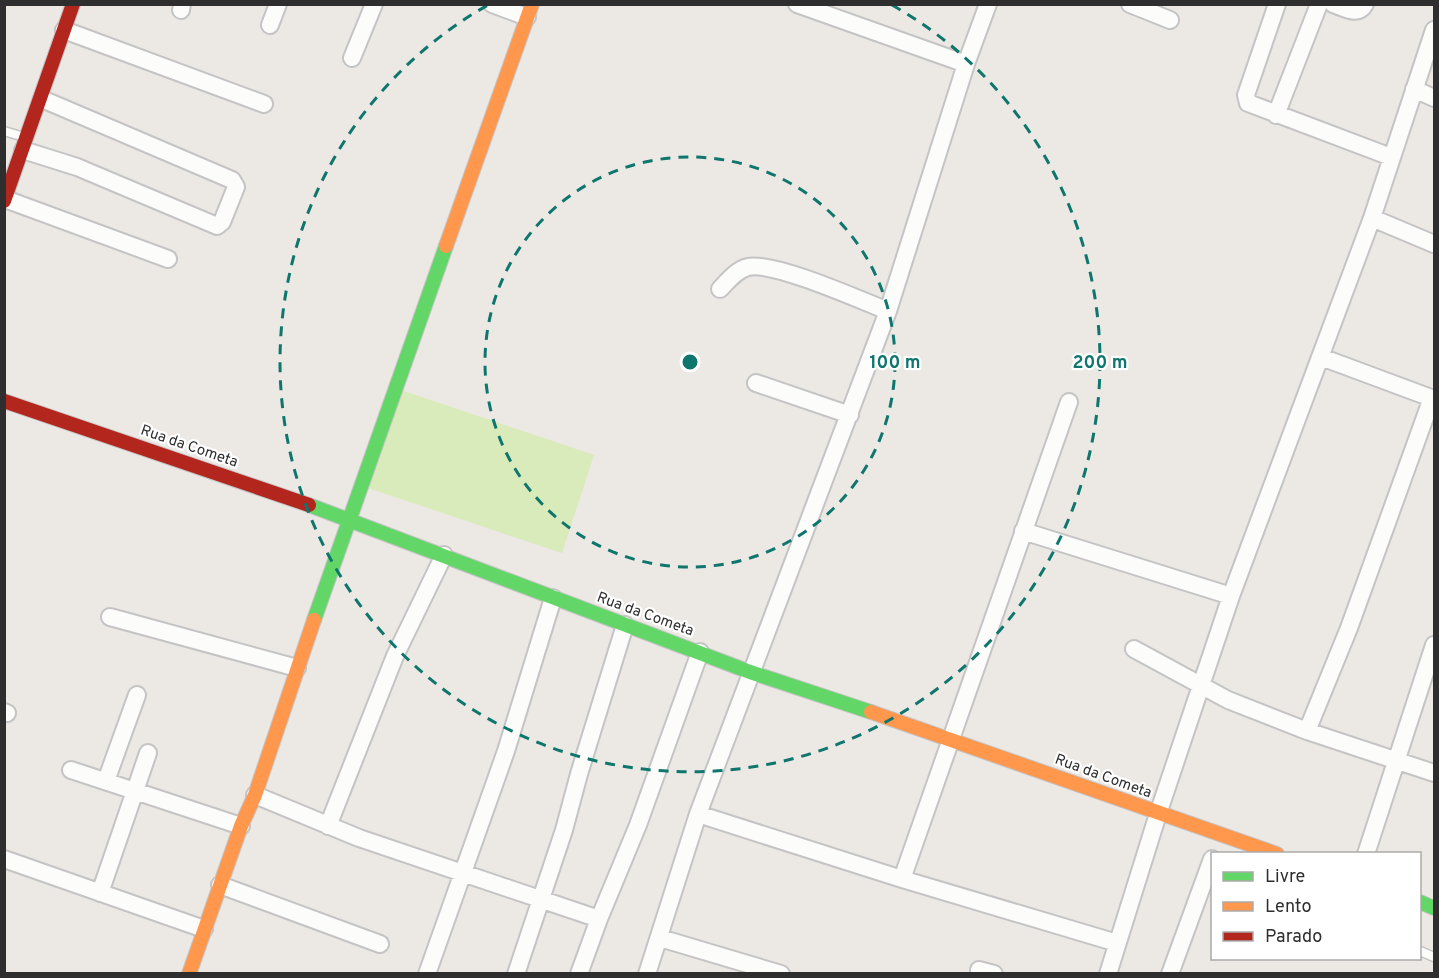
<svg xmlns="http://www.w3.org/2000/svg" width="1439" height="978" viewBox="0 0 1439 978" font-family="Overpass,sans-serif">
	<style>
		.pitch { fill: #d9eabb }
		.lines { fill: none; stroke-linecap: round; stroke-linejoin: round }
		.lane-casing { stroke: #c5c4c5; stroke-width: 11 }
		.street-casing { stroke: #c5c4c5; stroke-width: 20 }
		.fast-casing { stroke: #c5c4c5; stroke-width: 16 }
		.slow-casing { stroke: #c5c4c5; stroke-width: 16 }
		.jam-casing { stroke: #c5c4c5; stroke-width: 16 }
		.lane { stroke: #fcfcfb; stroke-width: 8 }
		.street { stroke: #fcfcfb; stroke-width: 16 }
		.fast { stroke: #63d668; stroke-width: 14 }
		.slow { stroke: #ff974d; stroke-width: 14 }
		.jam { stroke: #b3261e; stroke-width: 14 }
		.ring { fill: none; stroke: #0f766e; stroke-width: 3; stroke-dasharray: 10 8 }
		.labels { text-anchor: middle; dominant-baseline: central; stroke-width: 4.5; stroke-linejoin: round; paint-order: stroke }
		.street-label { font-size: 15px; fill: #2e2e2e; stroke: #fff }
		.centre { fill: #0f766e; stroke: #fff; stroke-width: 3 }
		.ring-label { font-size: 18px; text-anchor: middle; font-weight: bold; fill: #0f766e; stroke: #fff; stroke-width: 4.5; stroke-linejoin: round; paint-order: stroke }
	</style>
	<rect width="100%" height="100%" fill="#ece8e4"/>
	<!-- pitch -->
	<path class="pitch" d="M401,390l193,65 -32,98 -194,-65z"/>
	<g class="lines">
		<defs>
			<path id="lane" d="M4,131l20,6
				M1420,951l14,6"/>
			<path id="street" d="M492,4l35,13
				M797,4l169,60
				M1130,4l40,16
				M1277,4l-31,91 2,8 143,54
				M1333,4c12,4 25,13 32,0
				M181,10l1,-6
				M270,25l8,-21
				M64,30l200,74
				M352,58l22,-54
				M1414,89l20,9
				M1276,115l43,-111
				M23,150l54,17 140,59 5,-4 14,-35 -4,-7 -190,-81
				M5,199l163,60
				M1372,218l62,26
				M720,289c8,-8 16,-19 28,-22 25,-6 112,33 140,44
				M1321,357l113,42
				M756,383l94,32
				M1023,531l208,65
				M110,617l187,51
				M1134,649l94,51 79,31 127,42
				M4,712l3,1
				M1307,731l42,-103 83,-230
				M71,770l170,56
				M106,781l31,-86
				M255,795l104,43 240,81
				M698,814l204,65 215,64
				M328,826l67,-170 49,-101
				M1366,854l68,-209
				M4,859l200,70
				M902,879l167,-477
				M220,885l160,59
				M100,893l48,-140
				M660,938l121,36
				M979,970l15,4
				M427,974l79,-223 47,-153
				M516,974l48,-144 15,-56 46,-149
				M579,974l20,-55 39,-94 62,-173
				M647,974l51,-160 190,-503 78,-247 22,-60
				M1108,974l50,-160 73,-218 141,-378 62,-188
				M1170,974l42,-115"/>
			<path id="fast" d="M309,505l441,167 121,40
				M314,620l132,-374
				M1420,902l14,6"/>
			<path id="slow" d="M446,246l86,-242
				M871,712l406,142
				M189,974l52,-148 14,-31 59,-175"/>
			<path id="jam" d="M4,201l69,-197
				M4,401l305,104"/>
		</defs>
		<!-- lane casing -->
		<use href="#lane" class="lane-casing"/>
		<!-- street casing -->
		<use href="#street" class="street-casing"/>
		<!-- fast casing -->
		<use href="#fast" class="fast-casing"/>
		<!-- slow casing -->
		<use href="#slow" class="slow-casing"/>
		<!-- jam casing -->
		<use href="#jam" class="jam-casing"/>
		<!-- lane -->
		<use href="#lane" class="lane"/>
		<!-- street -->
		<use href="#street" class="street"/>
		<!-- fast -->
		<use href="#fast" class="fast"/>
		<!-- slow -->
		<use href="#slow" class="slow"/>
		<!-- jam -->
		<use href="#jam" class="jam"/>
	</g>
	<!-- distance rings -->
	<g class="ring">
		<circle cx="690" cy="362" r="205"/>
		<path d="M892 5A410 410 0 1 1 488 5"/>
	</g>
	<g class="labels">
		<!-- street labels -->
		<g class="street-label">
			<text transform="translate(189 447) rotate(19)">Rua da Cometa</text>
			<text transform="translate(645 615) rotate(20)">Rua da Cometa</text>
			<text transform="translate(1103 777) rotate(20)">Rua da Cometa</text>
		</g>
	</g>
	<circle cx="690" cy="362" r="9" class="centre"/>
	<g class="ring-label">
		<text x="895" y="368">100 m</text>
		<text x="1100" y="368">200 m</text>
	</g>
	<!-- border -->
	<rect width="1439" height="978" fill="none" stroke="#2e2e2e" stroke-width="12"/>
	<!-- legend -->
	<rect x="1211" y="852" width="210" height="108" fill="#ffffff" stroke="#ababab" stroke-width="1.5"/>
	<rect x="1223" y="872" width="30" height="9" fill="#63d668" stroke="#ababab" stroke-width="1.5"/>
	<text x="1265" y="882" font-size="18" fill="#2e2e2e">Livre</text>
	<rect x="1223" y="902" width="30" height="9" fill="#ff974d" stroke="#ababab" stroke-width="1.5"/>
	<text x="1265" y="912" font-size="18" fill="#2e2e2e">Lento</text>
	<rect x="1223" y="932" width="30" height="9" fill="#b3261e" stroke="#ababab" stroke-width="1.5"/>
	<text x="1265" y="942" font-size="18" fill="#2e2e2e">Parado</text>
</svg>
